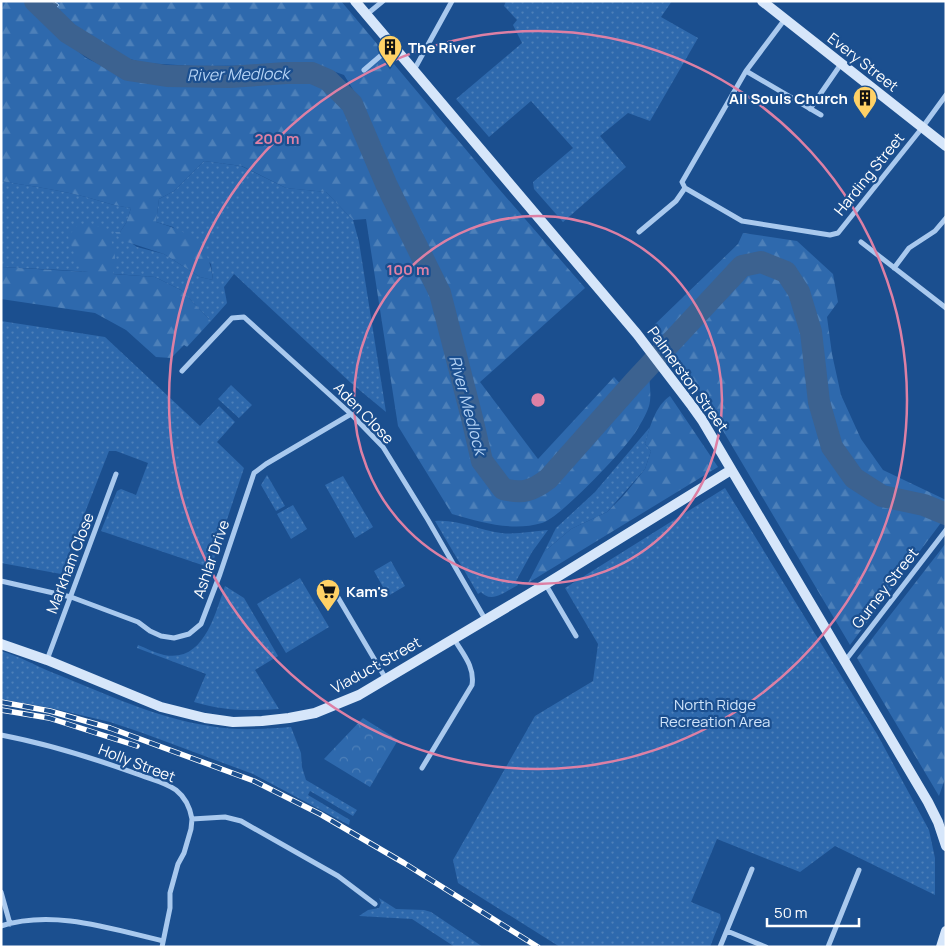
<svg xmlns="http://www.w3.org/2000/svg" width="947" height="948" viewBox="0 0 947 948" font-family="Manrope,sans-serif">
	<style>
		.grass { fill: url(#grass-dots) }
		.forest { fill: url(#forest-firs) }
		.park { fill: url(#park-crowns) }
		.water { fill: url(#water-rules); stroke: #9cc4f0 }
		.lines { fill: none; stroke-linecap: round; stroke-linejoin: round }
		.river { stroke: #3c6290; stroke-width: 22 }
		.street { stroke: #a9c9ee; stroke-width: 5 }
		.secondary { stroke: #d6e6fa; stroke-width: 10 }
		.rail-casing { stroke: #fff; stroke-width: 5.5 }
		.rail { stroke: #1b4f8f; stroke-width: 4; stroke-dasharray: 11; stroke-linecap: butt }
		.ring { fill: none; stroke: #dd80a5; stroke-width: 2.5 }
		.labels { text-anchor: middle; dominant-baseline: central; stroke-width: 4.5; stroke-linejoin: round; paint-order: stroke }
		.poi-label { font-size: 15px; font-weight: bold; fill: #fff; stroke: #1b4f8f; text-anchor: start }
		.street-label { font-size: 15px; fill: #fff; stroke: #1b4f8f }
		.park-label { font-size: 15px; fill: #cfe3fa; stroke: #1b4f8f }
		.water-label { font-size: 16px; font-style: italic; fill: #b5d3f5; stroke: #1b4f8f }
		.centre { fill: #dd80a5; stroke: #1b4f8f; stroke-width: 2.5 }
		.ring-label { font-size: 15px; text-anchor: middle; font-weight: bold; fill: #dd80a5; stroke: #1b4f8f; stroke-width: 4.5; stroke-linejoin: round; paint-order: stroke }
	</style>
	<defs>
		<pattern id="grass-dots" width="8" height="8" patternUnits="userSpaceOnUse" patternTransform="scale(1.25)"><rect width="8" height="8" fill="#2e69ad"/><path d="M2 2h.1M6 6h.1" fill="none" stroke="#4d80b9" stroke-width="1.8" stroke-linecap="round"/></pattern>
		<pattern id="forest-firs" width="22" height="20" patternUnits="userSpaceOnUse" patternTransform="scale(1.25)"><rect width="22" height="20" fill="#2e69ad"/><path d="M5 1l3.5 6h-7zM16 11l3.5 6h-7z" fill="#4d80b9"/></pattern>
		<pattern id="park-crowns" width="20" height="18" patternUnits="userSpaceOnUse" patternTransform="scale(1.25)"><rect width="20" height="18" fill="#2e69ad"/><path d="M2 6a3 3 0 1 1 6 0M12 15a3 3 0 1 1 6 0" fill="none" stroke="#4d80b9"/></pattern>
		<pattern id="water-rules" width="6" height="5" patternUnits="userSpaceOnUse" patternTransform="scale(1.25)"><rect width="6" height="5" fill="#3c6290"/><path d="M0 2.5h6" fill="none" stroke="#597aa1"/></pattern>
	</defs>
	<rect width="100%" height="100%" fill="#1b4f8f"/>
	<!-- grass -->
	<path class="grass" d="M506,1h166l-11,16 37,21 -48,83 -22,-8 -28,23 26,31 -63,55 -29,-33 -1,-7 40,-34 -42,-47 -42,36 -33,-38 66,-56 -9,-18 4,-5 -13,-14z
		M204,161l37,5 45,22 40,4 27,28 6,22 27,170 -35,-29 -117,-109 -10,13 3,16 -16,18 -30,-31 -26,-13 -93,-7 -61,-3v-86c27,5 54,8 81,15 16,4 32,10 49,12l-5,15 -6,9h-4l21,15 27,7 36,23 13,3 -2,-16 -38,-37 -17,-5 3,-23 15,-8z
		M1,321l104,16 95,89 19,-20 16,16 -18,20 27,26 -33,100 -110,-37 16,-40 4,-2 15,6 12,-32 -32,-12h-7l-48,123 -60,-11z
		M231,385l21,20 -13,13 -21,-19z
		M650,427l-5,17 6,7 -6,18 -38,43 -36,17 -27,23 12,-24 39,-36z
		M267,475l18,31 -9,5 -15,-26z
		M343,476l30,51 -18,11 -30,-53z
		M725,488l152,246 52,96 6,28v37l-100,-49 -35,26 -83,-33 -26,63 29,12 1,5 -11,28h-150l-102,-64 -5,-23 82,-144 58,-35 5,-37 -33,-56z
		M293,505l14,24 -16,10 -14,-25z
		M435,521c22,-2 44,9 66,12 16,2 31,-2 47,-3l-16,22 -16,29 2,4c-12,6 -26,19 -37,7l-3,2z
		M391,561l14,25 -17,10 -14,-25z
		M300,578l29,49 -43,26 -29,-49z
		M225,586l19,12 34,58 -23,14 24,39c-29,2 -56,2 -85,-7l12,-28 -69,-26 1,-3c8,3 17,8 26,10 40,8 51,-41 61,-69z
		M1,651c18,5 33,14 50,21 51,20 104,46 159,54 27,5 54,3 81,1l10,26 1,14 4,13 51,30 -4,6 -43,-25 -2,4 42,25 -1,5 -96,-51 -113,-42 -30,-10 -59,-14 -50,-9z
		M379,898l17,11 28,1 7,2 52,35h-28l-43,-28 -53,-3 9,-6 11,-2 2,-5z"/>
	<!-- forest -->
	<path class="forest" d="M1,1h23l20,22 42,35 42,20 166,-1 32,11 21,27 84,182 45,164 24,34h29l30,-17 6,-18 47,-44 37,-45c0,10 3,25 0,35 -3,9 -9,19 -14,27 -12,18 -75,85 -93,90 -30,9 -61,-1 -90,-9l-54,-88 -32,-207 -13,1 -27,-28 -40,-4 -44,-22 -38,-5 -30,30 -15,8 -3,23c35,11 52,19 57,58l-13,-3 -36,-23 -43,-14 -6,-8h5l6,-9 5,-15c-17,-2 -33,-8 -49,-12 -27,-7 -54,-10 -81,-15z
		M52,1h289l158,188 86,99 -105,94 58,77 76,-82 10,11 -76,83 -16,11 -16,4 -10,-5 -17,-22 -12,-51 -35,-116 -51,-111 -34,-85 -13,-21 -28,-10 -122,1 -49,-3 -27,-7 -45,-30z
		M78,225c5,0 11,-1 16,0 20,5 24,32 19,49l42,3 26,13 30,31 -24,26 -3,-2 -13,13 -15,-1 -30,-27 -31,-17 -94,-14v-32l88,5 -13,-13 -8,-23z
		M743,233l54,8 36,33 5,28 -11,15 5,37 9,41 20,44 22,31 63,30v16l-96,129 -160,-270 -39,-47 87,-84z
		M670,396l48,71 -190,116 16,-31 27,-23 36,-17 17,-17 21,-26 6,-18 -6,-7c5,-17 10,-38 25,-48z
		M946,543v233l-7,20 -82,-138z"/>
	<!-- park -->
	<path class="park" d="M363,718l35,22 -28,47 -46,-28z"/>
	<!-- water -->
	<path class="water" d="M24,1h30l5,4 -15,18z"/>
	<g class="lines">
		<!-- river -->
		<path class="river" d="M35,1l33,32 60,37 39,6 63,1 56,-4h26l16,7 24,24 35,82 53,107 32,125 10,43 21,28c20,5 29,2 45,-10l86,-97 108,-116 19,-4 25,10 13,20 12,40 8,70 13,45 22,31 28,18 42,9 22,9"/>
		<!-- street -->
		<path class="street" d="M366,15l17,-14
			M364,70l28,-24
			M414,70l38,-69
			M746,71l75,44
			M810,109l31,-45
			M685,188l57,33 88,14 8,-2 84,-105 24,-33
			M639,232l37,-31 9,-13 -3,-6 64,-111 39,-52
			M861,242l85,66
			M894,268l15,-20 26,-17 11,-13
			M182,371l50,-53 12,-1 107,97 32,33 45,73 57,99
			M1,581l70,16 67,25 12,9 11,5 13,2 15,-4 12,-10 19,-50 34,-101 12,-9 85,-50
			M546,585l30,51
			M333,589l53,90
			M47,660l69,-186
			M845,661l101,-131
			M1,735c47,9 92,23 136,39 13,5 28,8 39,16 10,8 14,17 16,29l33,-2 16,4 97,55 37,28
			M422,768l50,-83c3,-18 -9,-31 -18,-46
			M1,892l9,32
			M1,926c52,-17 111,3 162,15
			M727,931l39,16
			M162,947l8,-39v-15l8,-29 6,-11 7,-24 1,-10
			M720,947l32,-78
			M828,947l31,-77"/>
		<!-- secondary -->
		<path class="secondary" d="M355,1l282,333 55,72 10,14 226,382 10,20 8,24
			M762,1l184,145
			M1,644l46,16 114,47 44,11 28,4 29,-1 27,-3 26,-5 44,-18 187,-111 185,-114
			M941,947l5,-16"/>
		<defs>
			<path id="rail" d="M1,702l49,9 60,17 144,53 66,33 84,49 134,84
				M1,710l48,8 88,28"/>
		</defs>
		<!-- rail casing -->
		<use href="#rail" class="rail-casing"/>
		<!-- rail -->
		<use href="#rail" class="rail"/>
	</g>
	<!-- distance rings -->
	<g class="ring">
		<circle cx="538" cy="400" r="184"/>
		<circle cx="538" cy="400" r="369"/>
	</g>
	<!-- icons -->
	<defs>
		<symbol id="building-pin" viewBox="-11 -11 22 30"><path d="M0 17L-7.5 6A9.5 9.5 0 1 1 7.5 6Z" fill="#ffd166" stroke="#1b4f8f"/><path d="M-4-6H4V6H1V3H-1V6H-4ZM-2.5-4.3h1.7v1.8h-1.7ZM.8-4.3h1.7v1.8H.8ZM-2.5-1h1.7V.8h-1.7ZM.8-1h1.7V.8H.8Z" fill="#111"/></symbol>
		<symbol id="supermarket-pin" viewBox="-11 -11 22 30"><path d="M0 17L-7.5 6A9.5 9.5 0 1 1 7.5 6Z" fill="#ffd166" stroke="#1b4f8f"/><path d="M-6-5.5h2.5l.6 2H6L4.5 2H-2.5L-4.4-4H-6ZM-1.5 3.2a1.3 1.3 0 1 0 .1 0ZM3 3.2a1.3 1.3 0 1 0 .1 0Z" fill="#111"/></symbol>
	</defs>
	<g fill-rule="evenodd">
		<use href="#building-pin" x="376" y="33" width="28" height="38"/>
		<use href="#building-pin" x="851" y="84" width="28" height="38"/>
		<use href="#supermarket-pin" x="314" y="577" width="28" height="38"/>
	</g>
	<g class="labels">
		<!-- poi labels -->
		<g class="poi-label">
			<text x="408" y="47">The River</text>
			<text x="848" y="98" text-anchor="end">All Souls Church</text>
			<text x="346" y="591">Kam's</text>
		</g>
		<!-- street labels -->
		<g class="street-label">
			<text transform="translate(863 62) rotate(38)">Every Street</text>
			<text transform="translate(869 174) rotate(-51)">Harding Street</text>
			<text transform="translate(688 379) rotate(54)">Palmerston Street</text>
			<text transform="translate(364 413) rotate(46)">Aden Close</text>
			<text transform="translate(211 559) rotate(-71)">Ashlar Drive</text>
			<text transform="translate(70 563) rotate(-69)">Markham Close</text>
			<text transform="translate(885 588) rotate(-52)">Gurney Street</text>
			<text transform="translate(376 665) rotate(-29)">Viaduct Street</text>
			<text transform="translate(137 763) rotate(21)">Holly Street</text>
		</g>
		<!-- park labels -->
		<g class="park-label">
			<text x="715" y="704">North Ridge<tspan x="715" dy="17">Recreation Area</tspan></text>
		</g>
		<!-- water labels -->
		<g class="water-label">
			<text transform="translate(238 74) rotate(-1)">River Medlock</text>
			<text transform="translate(468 405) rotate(75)">River Medlock</text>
		</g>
	</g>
	<circle cx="538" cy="400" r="8" class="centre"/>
	<g class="ring-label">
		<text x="277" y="144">200 m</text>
		<text x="408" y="275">100 m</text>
	</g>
	<!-- border -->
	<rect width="947" height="948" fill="none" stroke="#ffffff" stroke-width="5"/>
	<!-- scale -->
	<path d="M767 918v8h92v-8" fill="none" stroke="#ffffff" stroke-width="2.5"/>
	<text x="774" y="918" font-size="15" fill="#ffffff" stroke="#1b4f8f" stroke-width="4" paint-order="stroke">50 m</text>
</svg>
